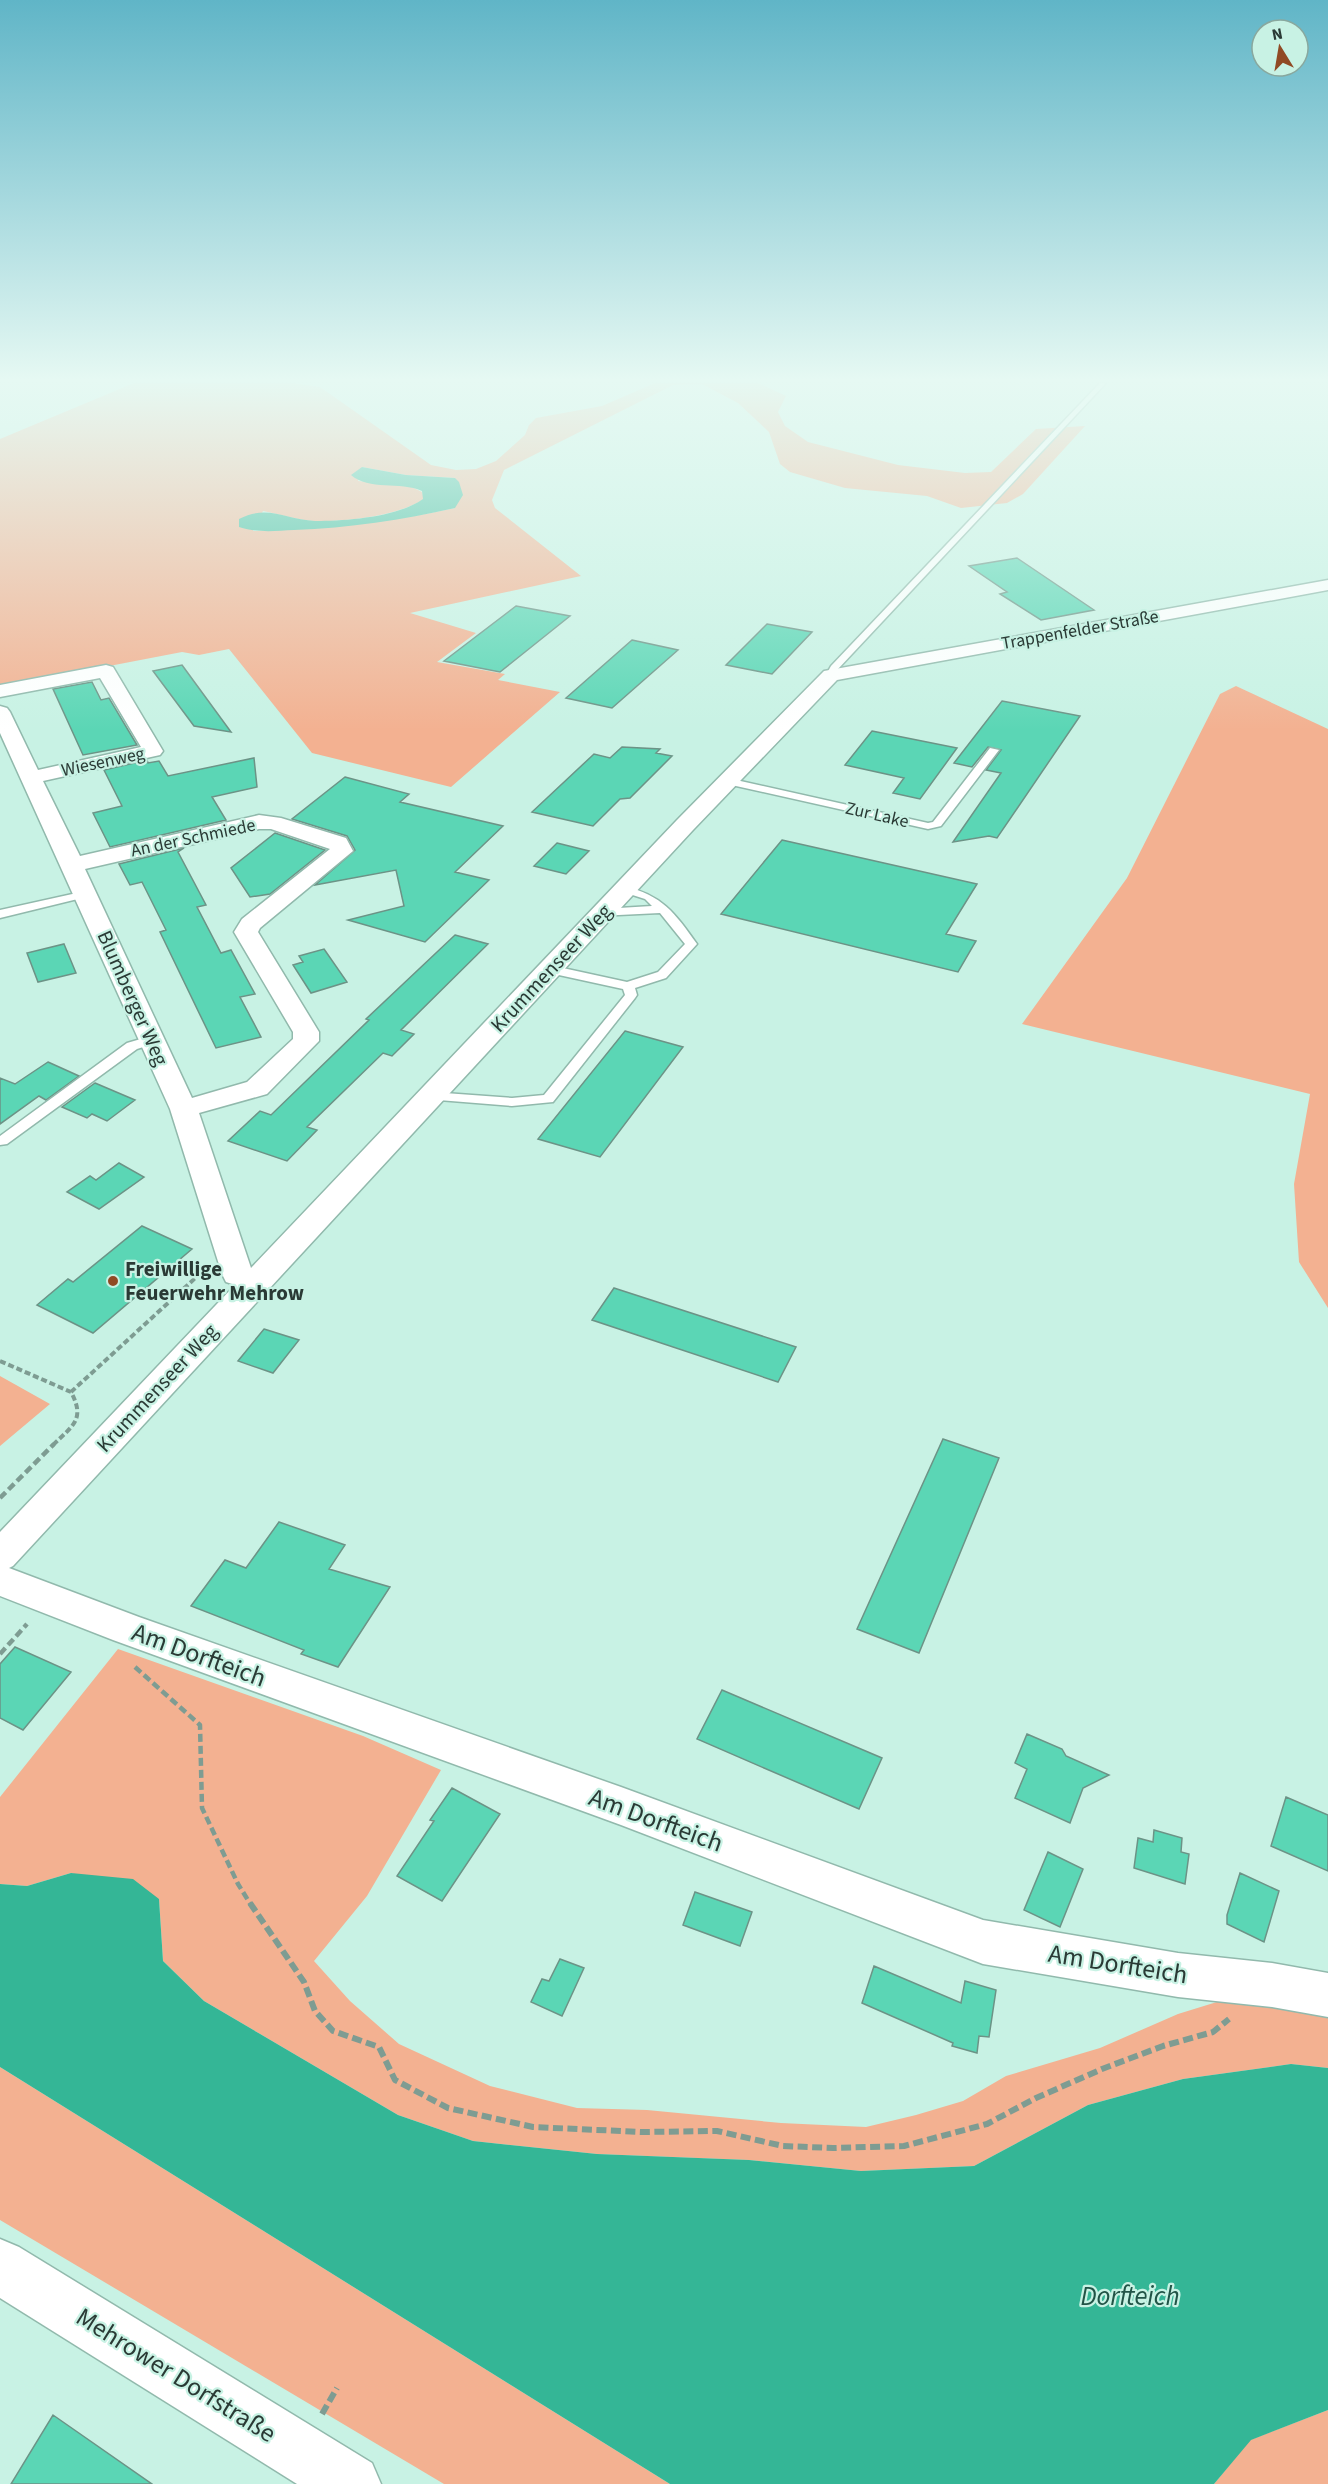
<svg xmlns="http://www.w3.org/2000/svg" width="1328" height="2484" viewBox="0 0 1328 2484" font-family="'Source Sans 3',sans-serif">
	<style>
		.green { fill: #f3b191; fill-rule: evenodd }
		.water { fill: #34b696 }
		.building { fill: #5bd6b5; stroke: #6c9386; stroke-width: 1.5 }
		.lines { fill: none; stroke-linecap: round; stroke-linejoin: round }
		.lane-casing { stroke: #91b9ac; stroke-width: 3 }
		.street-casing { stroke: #91b9ac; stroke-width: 3 }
		.secondary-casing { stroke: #91b9ac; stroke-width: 3 }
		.path-far2 { stroke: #7e9c92; stroke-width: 4; stroke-dasharray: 6 3; stroke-linecap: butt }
		.path-far1 { stroke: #7e9c92; stroke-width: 4.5; stroke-dasharray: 8 4; stroke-linecap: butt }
		.path { stroke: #7e9c92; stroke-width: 6; stroke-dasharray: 10 4.5; stroke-linecap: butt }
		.lane { fill: #fff; fill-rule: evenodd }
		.street { fill: #fff; fill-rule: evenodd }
		.secondary { fill: #fff; fill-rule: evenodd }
		.poi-dot { fill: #904a24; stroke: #c8f2e4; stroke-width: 2 }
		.labels { text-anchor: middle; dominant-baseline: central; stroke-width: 4.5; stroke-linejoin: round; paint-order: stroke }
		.far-street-label { font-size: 18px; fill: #2a3a35; stroke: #c8f2e4 }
		.street-label { font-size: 21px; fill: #2a3a35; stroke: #c8f2e4 }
		.poi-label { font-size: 21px; font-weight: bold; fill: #2a3a35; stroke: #c8f2e4; text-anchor: start }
		.near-street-label { font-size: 26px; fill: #2a3a35; stroke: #c8f2e4 }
		.near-water-label { font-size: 27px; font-style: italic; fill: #215447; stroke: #c8f2e4 }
	</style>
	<rect width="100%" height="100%" fill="#c8f2e4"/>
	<!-- green -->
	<path class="green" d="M134,383h158l28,4 111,78 25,5 20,-1 20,-8 29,-26 4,-10 7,-7 66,-12 53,-23h103l28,13 -8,16 7,14 23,16 90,23 67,8 26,-1 45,-43 49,-3 -62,68 -16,9 -46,5 -34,-12 -82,-8 -55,-16 -10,-8 -11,-32 -31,-29 -36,-19 -29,1 -169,85 -12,30 3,8 86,68 -171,37 66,20 -39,29 68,12 -7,6 62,12 -109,95 -139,-34 -83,-104 -30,6 -17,-3 -182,35v-248zM362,467l44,8 49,3v30c-69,15 -132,21 -202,23l10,-20c16,3 34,9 51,10 31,1 84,-5 110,-22l-2,-7 -12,-6 -52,-5z
		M1236,686l92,43v579l-29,-46 -5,-78 16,-90 -288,-70 105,-146 93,-184z
		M0,1376l50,28 -50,42z
		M118,1649l245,87 78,34 -74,126 -53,65 36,40 49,43 91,42 87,22 70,2 134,13 85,4 50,-12 47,-14 43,-25 94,-28 78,-34 68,-21 82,18v57l-37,-4 -108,15 -95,26 -114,61 -113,5 -112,-11 -152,-6 -124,-13 -75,-26 -194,-114 -41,-40 -4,-62 -88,-26 -44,13 -27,-2v-87z
		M0,2067l670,417h-226l-444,-264z
		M1328,2410v74h-114l36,-44z"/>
	<!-- water -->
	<path class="water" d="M362,467l44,8 49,3 4,4 4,13 -8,13c-53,12 -106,20 -161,22 -19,1 -37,3 -55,-3v-8c29,-15 47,1 76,2 32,0 83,-4 108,-22l-1,-8c-22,-10 -53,0 -71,-16z
		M71,1873l62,6 26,20 4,62 41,40 194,114 75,26 124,13 152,6 112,11 113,-5 114,-61 95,-26 108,-15 37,4v342l-77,30 -37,44h-544l-670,-417v-183l27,2z"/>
	<!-- building -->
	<path class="building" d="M1017,558l77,52 -53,10 -41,-26 7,-2 -38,-26z
		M516,606l54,10 -70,56 -56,-11z
		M767,624l45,8 -40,42 -46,-9z
		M632,640l46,10 -66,58 -46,-10z
		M182,665l49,67 -37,-6 -41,-55z
		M92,682l9,18 8,-2 28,47 -54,10 -30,-66z
		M1002,701l78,15 -83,122 -8,-2 -36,6 48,-69 -15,-3 15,-20 -13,-3 -16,20 -18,-4z
		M872,731l85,17 -37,51 -27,-6 11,-15 -59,-13z
		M622,747l38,2 -4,4 16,3 -42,42 -10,1 -27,27 -61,-14 62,-58 16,4z
		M254,758l3,29 -45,10 14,23 -116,27 -17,-34 29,-7 -18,-36 43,-10 1,3 11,-2 9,15z
		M345,777l64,17 -9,8 103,24 -48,46 34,8 -64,62 -77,-22 56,-14 -8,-36 -81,15 40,-35 -8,-14 -55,-17z
		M275,833l50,17 -55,44 -20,3 -19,-29z
		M782,840l195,44 -31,50 30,7 -18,31 -237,-58z
		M557,843l32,8 -23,23 -32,-8z
		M184,848l-6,4 28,53 -9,2 24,46 10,-3 24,44 -15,3 21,40 -45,11 -56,-116 6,-2 -24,-48 -12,3 -11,-21z
		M455,935l33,9 -87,86 13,4 -22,22 -9,-3 -76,74 10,3 -30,31 -59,-20 32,-30 11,4 98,-95 -3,-1z
		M64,944l12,29 -38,9 -11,-29z
		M324,949l23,33 -36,11 -18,-28 10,-3 -4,-6z
		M625,1031l58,16 -83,110 -62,-18z
		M48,1062l31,14 -33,24 -7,-4 -39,28v-46l15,6z
		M95,1083l40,17 -28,21 -15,-7 -5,4 -25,-11z
		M119,1163l25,14 -45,32 -32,-17 23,-16 6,4z
		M142,1226l50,23 -99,84 -56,-28 31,-26 5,3z
		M614,1288l182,59 -18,35 -186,-62z
		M264,1329l35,11 -26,33 -35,-12z
		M943,1439l56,19 -80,195 -62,-24z
		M279,1522l66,23 -16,24 61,18 -52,80 -37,-13 3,-4 -113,-44 34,-46 21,8z
		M15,1647l56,25 -48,58 -23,-12v-54z
		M722,1690l160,68 -23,51 -162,-70z
		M1027,1734l35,15 4,7 43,19 -26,13 -13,35 -55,-25 12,-29 -12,-6z
		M452,1788l48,26 -58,87 -45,-25 37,-55 -4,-1z
		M1286,1797l42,18v56l-57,-25z
		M1154,1830l28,8 -1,14 8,2 -4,30 -51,-16 4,-30 15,4z
		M1048,1852l35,17 -23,58 -36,-17z
		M1240,1873l39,18 -15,51 -37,-18v-9z
		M695,1892l57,20 -12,34 -57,-21z
		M560,1959l24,9 -22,48 -31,-14 11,-23 7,2z
		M874,1966l87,37 4,-22 31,9 -7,47 -10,-1 -2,17 -25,-7 1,-3 -91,-40z
		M53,2415l99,69h-141z"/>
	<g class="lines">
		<defs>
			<path id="lane" d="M1100,383h6l-268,286 -4,8h-6l-2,-2 5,-9z
				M990,748l9,2 -58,76 -13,3 -201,-45 -5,-3 5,-3 201,45 5,-1z
				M624,886c39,10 50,26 73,58l-31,34 -31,10 2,7 -2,3 -82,104 -41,4 -86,-7 -2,-3 7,-4 81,6 32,-3 81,-100 -2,-6 -78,-17 -2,-3 2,-3 4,-1 78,17 31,-10 27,-28 -25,-31 -62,3 -2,-3 6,-4 50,-3 -7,-7 -25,-8v-4z
				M86,891l6,3 -2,2 -90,22v-8z
				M151,1036l5,1 2,3 -2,3 -19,6 -130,95 -7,1v-9l127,-93z"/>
			<path id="street" d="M1328,580v10l-491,90 -144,150 -680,736 -4,2 130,49 482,170 362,133 195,33 94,10 56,10v44l-56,-10 -94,-10 -195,-33 -362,-139 -508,-185 -113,-44v-64l235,-247 -9,-3 -4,-8 -52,-165 -170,-376v-27l7,2 3,4 28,58 103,-23 -41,-69 -100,19v-12l106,-20 7,2 50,84 -3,4 -117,26 37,75 179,-41 22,3 65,20 7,13 -93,77 -2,4 61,100v9l-52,53 -68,19 52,155 426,-448 147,-149zM259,829h12l59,20 -88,70 -8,13 59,100v7l-46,43 -55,16 -107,-229z"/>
			<path id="secondary" d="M0,2239l19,8 353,216 9,21h-84l-297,-186z"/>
		</defs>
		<!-- lane casing -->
		<use href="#lane" class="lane-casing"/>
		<!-- street casing -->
		<use href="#street" class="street-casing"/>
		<!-- secondary casing -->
		<use href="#secondary" class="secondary-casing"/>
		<!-- path-far2 -->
		<path class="path-far2" d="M0,1361l71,31
			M53,1445c19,-19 33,-25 18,-53l133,-122"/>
		<!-- path-far1 -->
		<path class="path-far1" d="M0,1498l54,-54
			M0,1654l27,-30
			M135,1667l65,58 2,83 36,76 13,21"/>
		<!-- path -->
		<path class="path" d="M250,1903l54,79 11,29 18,20 46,16 16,33 53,28 85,19 109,5 75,-1 66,15 50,2 71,-2 83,-22 49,-26 66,-29 61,-23 50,-14 16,-13
			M322,2414l15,-26"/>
		<!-- lane -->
		<use href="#lane" class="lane"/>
		<!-- street -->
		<use href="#street" class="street"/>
		<!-- secondary -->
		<use href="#secondary" class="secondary"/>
	</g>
	<!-- sky -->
	<linearGradient id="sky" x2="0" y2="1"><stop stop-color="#60b5c7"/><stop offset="0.52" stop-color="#e6f9f3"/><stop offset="1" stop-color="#e6f9f3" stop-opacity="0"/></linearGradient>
	<rect width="1328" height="730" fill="url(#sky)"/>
	<!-- markers -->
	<circle class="poi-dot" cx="113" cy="1281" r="6"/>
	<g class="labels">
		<!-- far-street labels -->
		<g class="far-street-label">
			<text transform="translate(1080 630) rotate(-10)">Trappenfelder Straße</text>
			<text transform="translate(103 762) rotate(-12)">Wiesenweg</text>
			<text transform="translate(877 815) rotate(13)">Zur Lake</text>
			<text transform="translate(193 838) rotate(-12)">An der Schmiede</text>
		</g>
		<!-- street labels -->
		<g class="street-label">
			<text transform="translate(551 968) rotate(-47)">Krummenseer Weg</text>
			<text transform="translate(133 998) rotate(66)">Blumberger Weg</text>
			<text transform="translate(157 1388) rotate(-47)">Krummenseer Weg</text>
		</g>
		<!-- poi labels -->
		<g class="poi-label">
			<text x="125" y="1269">Freiwillige<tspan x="125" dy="24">Feuerwehr Mehrow</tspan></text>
		</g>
		<!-- near-street labels -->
		<g class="near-street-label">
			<text transform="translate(199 1655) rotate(20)">Am Dorfteich</text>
			<text transform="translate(656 1820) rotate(20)">Am Dorfteich</text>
			<text transform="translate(1118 1964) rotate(9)">Am Dorfteich</text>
			<text transform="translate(176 2375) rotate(32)">Mehrower Dorfstraße</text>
		</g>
		<!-- near-water labels -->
		<g class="near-water-label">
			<text x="1130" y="2296">Dorfteich</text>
		</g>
	</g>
	<!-- north arrow -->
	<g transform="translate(1280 48) rotate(349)"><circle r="28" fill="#c8f2e4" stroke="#89a89e" stroke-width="1.5"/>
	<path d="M0-4.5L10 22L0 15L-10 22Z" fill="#904a24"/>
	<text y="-9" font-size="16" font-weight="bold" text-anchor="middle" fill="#2a3a35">N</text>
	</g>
</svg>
